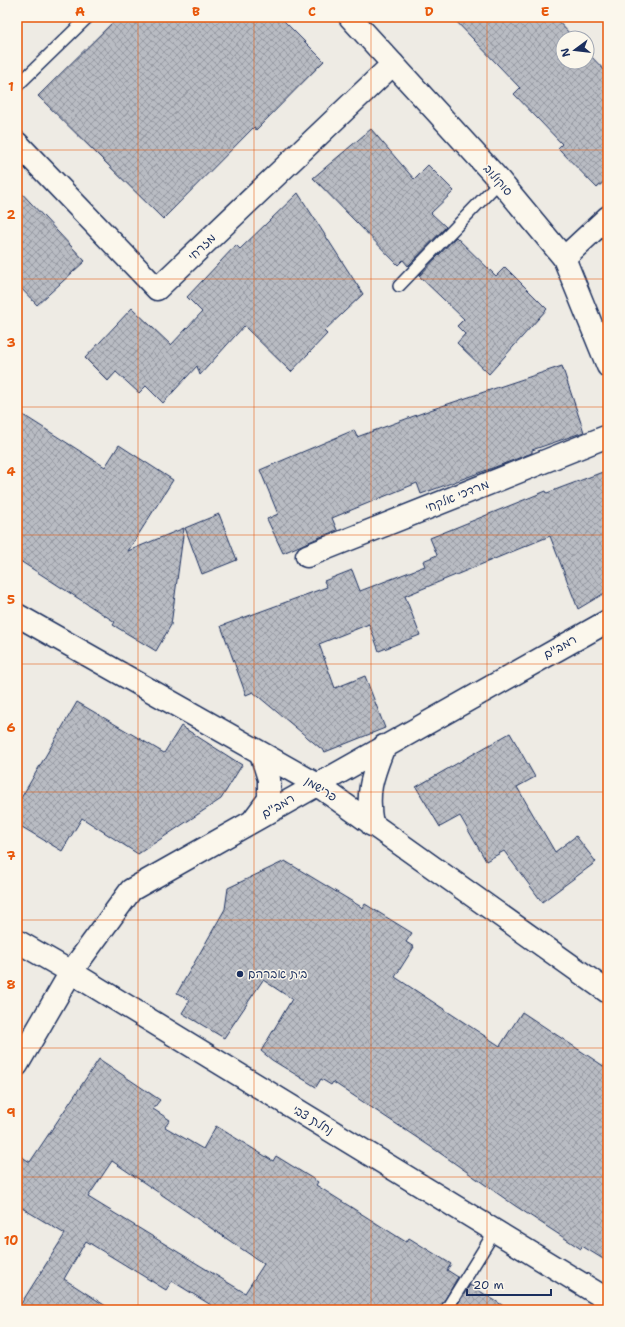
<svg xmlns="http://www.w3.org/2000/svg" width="625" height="1327" viewBox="0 0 625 1327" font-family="'Shantell Sans','Playpen Sans Hebrew',sans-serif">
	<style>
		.building { fill: url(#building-cross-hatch); stroke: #1b2f5e; fill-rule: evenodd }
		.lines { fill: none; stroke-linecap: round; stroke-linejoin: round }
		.service-casing { stroke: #1b2f5e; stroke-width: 14 }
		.minor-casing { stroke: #1b2f5e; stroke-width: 25 }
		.tertiary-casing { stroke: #1b2f5e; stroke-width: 25 }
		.service { stroke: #fbf7ec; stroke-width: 11 }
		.minor { stroke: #fbf7ec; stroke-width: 22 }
		.tertiary { stroke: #fbf7ec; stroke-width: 22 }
		.grid { fill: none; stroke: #e8590c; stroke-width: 1; stroke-opacity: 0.55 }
		.poi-dot { fill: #1b2f5e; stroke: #fbf7ec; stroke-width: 1.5 }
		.labels { text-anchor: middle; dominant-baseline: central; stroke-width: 3; stroke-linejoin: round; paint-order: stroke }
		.street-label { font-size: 12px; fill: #1b2f5e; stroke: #fbf7ec }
		.poi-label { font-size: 12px; fill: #1b2f5e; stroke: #fbf7ec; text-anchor: start }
		.neatline { fill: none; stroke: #e8590c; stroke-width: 1.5 }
		.grid-label { font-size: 13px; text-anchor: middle; font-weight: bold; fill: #e8590c }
	</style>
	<defs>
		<pattern id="building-cross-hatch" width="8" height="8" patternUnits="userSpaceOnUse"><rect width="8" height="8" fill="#b9bcc3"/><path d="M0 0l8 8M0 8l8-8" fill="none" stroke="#9699a2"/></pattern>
	</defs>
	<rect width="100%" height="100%" fill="#eeebe4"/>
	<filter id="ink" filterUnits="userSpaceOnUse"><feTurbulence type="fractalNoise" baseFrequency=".025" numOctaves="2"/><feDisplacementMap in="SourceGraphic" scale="8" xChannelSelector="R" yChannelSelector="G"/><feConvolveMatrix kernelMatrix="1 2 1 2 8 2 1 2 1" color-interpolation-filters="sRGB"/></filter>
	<g filter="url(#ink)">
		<!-- building -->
		<path class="building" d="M118,17h162l44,44 -68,69 -2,-3 -91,92 -125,-123z
			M452,17h102l20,21h-11v24h24v-10l21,22v104l-11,10 -39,-40 4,-4 -48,-50 6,-6z
			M371,129l43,50 14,-14 26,26 -23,22 15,14 -38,39 -5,-6 -5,5 -85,-87z
			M17,188l68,73 -48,44 -20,-21z
			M298,193l65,101 -39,37 3,3 -36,38 -47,-46 -44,49 -3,-9 -34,37 -17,-17 -7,7 -23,-21 -8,9 -23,-23 47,-50 39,37 31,-33 -15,-15 49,-52 4,4z
			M456,237l40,39 9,-9 42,42 -58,65 -32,-31 8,-9 -8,-8 7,-7 -45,-43z
			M562,366l22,66 -52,18v3l-34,13 -77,28 -4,-11 -85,35 5,12 -54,23 -16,-34 11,-5 -18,-44 94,-40 3,7 76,-28z
			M17,411l88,56 14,-22 54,35 -45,71 56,-23 -13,97 -15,26 -43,-26 2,-3 -98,-63z
			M608,470v121l-30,18 -28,-73 -145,60 15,39 -41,16 -10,-27 -50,20 16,44 30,-12 20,52 -60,24 -72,-60 -7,3 -25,-69 106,-39 -3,-6 28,-11 8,21 65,-25 -2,-5 14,-6 -7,-17 116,-47 1,2z
			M219,514l18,46 -35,14 -17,-46z
			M77,702l87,51 17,-27 61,39 -21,34 -83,55 -56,-36 -20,33 -45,-27v-19z
			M510,733l25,44 -18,10 38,65 21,-16 20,26 -54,40 -38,-51 -18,10 -26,-45 -20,11 -24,-40z
			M285,861l78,47 2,-4 47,29 -6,9 8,5 -19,30 105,69 22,-34 86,57v193l-26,-16 -1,3 -67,-44 -74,-52 -107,-71 -2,3 -10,-6 -5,8 -44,-27 -11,-9 31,-52 -29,-19 -39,58 -42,-25 8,-13 -13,-7 48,-84 3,-21z
			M99,1059l61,41 -7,9 17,11 -5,7 38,22 13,-23 57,35 3,-5 42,26 -2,3 90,57 3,-4 42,26 -4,6 11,7 -19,33h-220l-47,-29 -6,9 -80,-49 -22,38 48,31h-95l48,-76 -48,-29v-51l13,8zM112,1161l152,103 -19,29 -157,-96z
			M470,1285l40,25h-56z"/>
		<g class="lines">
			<defs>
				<path id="service" d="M17,86l71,-69
					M399,286l101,-105
					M446,1310l49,-79"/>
				<path id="minor" d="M17,143l140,146 236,-225
					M564,258l44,-41
					M307,556l301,-120
					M17,615l299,169 292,208
					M254,819l15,-20v-20l-8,-25
					M372,825c-6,-34 0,-48 12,-79
					M17,941l54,31 537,328
					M17,1065l54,-93 60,-82 477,-269"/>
				<path id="tertiary" d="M350,17l150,164 64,77 44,108"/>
			</defs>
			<!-- service casing -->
			<use href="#service" class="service-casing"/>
			<!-- minor casing -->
			<use href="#minor" class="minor-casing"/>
			<!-- tertiary casing -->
			<use href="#tertiary" class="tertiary-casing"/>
			<!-- service -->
			<use href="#service" class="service"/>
			<!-- minor -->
			<use href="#minor" class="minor"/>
			<!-- tertiary -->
			<use href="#tertiary" class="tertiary"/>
		</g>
	</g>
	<!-- grid -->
	<path class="grid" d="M138,17v1293M254,17v1293M371,17v1293M487,17v1293M17,150h591M17,279h591M17,407h591M17,535h591M17,664h591M17,792h591M17,920h591M17,1048h591M17,1177h591"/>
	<!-- markers -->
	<circle class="poi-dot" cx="240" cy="974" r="4"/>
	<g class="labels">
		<!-- street labels -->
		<g class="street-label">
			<text transform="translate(498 180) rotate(49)">סוקולוב</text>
			<text transform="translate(202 247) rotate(-44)">מזרחי</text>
			<text transform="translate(457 496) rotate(-22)">מרדכי אלקחי</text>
			<text transform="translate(560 647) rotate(-29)">רמב"ם</text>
			<text transform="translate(321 789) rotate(33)">פרישמן</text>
			<text transform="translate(278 806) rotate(-30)">רמב"ם</text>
			<text transform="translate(313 1120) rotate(31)">נחלת צבי</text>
		</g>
		<!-- poi labels -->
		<g class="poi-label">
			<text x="248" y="974">בית אברהם</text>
		</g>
	</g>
	<!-- margin -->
	<rect width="625" height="1327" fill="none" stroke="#fbf7ec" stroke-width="44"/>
	<!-- north arrow -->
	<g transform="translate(575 50) rotate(255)"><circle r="19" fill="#fbf7ec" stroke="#a1a7b3"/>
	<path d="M0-3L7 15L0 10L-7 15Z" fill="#1b2f5e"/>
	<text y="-6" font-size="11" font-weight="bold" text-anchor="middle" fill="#1b2f5e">N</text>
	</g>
	<!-- scale -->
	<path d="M467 1289v6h84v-6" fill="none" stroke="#1b2f5e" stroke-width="2"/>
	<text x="473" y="1289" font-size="12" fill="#1b2f5e" stroke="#fbf7ec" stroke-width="3" paint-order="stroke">20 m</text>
	<rect x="22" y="22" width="581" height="1283" class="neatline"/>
	<g class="grid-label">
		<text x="80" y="16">A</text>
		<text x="196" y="16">B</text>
		<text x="312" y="16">C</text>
		<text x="429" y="16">D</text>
		<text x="545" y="16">E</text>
		<text x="11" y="91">1</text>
		<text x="11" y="219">2</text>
		<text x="11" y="347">3</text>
		<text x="11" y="476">4</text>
		<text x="11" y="604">5</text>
		<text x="11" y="732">6</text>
		<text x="11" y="860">7</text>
		<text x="11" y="989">8</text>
		<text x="11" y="1117">9</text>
		<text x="11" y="1245">10</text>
	</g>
</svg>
